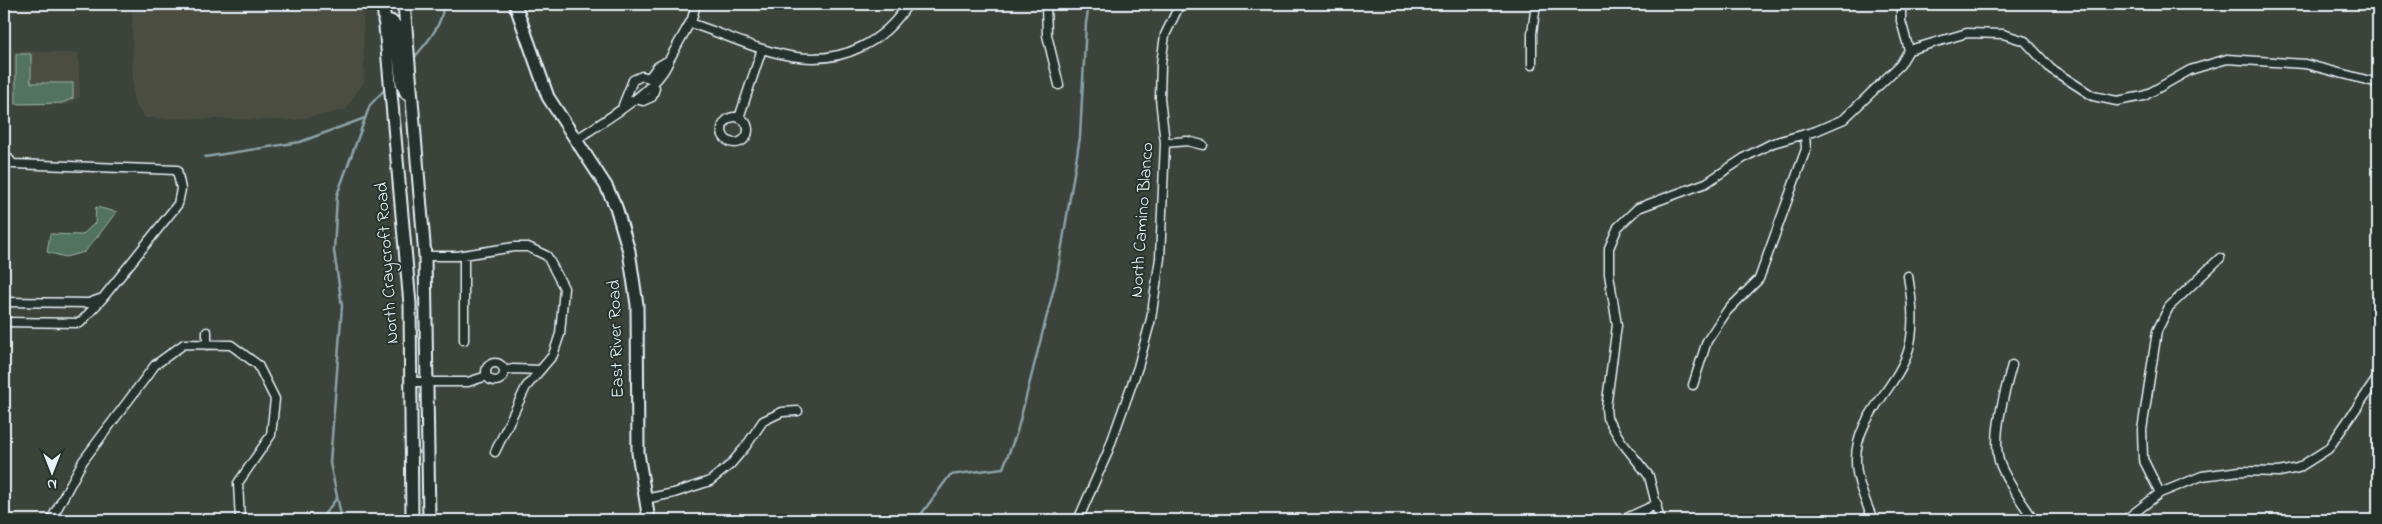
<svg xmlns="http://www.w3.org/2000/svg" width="2382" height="524" viewBox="0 0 2382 524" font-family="'Indie Flower',sans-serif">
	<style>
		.built { fill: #4c4e43 }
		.green { fill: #51735e; stroke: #9cb2ab }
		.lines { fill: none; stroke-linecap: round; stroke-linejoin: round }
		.stream { stroke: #8aa2a8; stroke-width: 2.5 }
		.street-casing { stroke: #e8f1f8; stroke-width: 11 }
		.secondary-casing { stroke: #e8f1f8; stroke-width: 15 }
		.street { stroke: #26332d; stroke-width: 8 }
		.secondary { stroke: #26332d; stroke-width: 11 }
		.labels { text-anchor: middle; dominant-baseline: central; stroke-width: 4; stroke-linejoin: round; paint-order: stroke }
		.street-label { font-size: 18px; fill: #e8f1f8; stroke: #26332d }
	</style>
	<rect width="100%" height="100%" fill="#3c433a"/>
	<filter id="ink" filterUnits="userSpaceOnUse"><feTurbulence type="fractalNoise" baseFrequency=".02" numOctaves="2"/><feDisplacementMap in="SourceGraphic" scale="10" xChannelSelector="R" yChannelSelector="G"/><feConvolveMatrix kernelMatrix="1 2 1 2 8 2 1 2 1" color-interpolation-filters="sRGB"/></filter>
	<g filter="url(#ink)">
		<!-- built -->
		<path class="built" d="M132,4h231l1,78 -19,28 -51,10 -148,-2 -11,-13 -2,-10z
			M13,51l65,2 2,44 -13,8h-54z"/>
		<!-- green -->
		<path class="green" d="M16,54h15v29h42v15l-11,5 -46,1z
			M96,207l21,5c-7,7 -10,13 -16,20 -5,7 -11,12 -16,20l-20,5 -18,-5 3,-18 32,1 13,-12z"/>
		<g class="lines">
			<!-- stream -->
			<path class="stream" d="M413,59c13,-15 31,-35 30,-55
				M205,157l95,-15 65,-24
				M320,520l17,-22
				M342,520l-12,-57 12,-157 -8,-55 3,-56 33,-90 17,-18
				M917,520l33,-45 53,-7 14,-36 40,-156 23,-139 6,-114 3,-19"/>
			<defs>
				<path id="street" d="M1046,4l1,31 12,50
					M690,23c56,18 113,53 171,24 21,-10 35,-24 47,-43
					M1909,50l58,-17 36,1 22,7 26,28 42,27 24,5 27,-5 46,-26 37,-11 78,5 73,19
					M669,60l23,-41 4,-15
					M1532,65v-32l4,-29
					M636,99l7,2 9,-4 3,-9 -2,-7
					M623,105l10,-25 9,-4 7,2
					M722 130a13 13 0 1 1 26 0a13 13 0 1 1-26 0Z
					M739,118l23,-69
					M577,139c26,-18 83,-50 92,-79l-12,7 -8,11
					M1165,143l22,-2 16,4
					M4,153l9,11 164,6 4,19 -3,15 -76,95 -22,24 -76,-1
					M464,255v85
					M425,256h32l57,-9h14l19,9 17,32 -4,46 -7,21 -27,32 -31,65
					M4,302l85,1 11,-4
					M207,332v13
					M486 372a9 9 0 1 1 18 0a9 9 0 1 1-18 0Z
					M2012,365c-7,26 -21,73 -12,99 8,20 22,38 34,56
					M504,371l9,-2 27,1
					M412,382h56l19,-6
					M1693,385l14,-44 20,-30 32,-32 47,-130 -1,-15
					M2160,493l-17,-34 -1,-29 15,-99 12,-24 51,-49
					M645,499l29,-6 36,-12 20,-16 16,-19 17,-25 19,-9 16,-1
					M51,520l32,-59 72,-96 29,-21 47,1 27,20 17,34 -4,36 -33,48 2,37
					M1078,520l29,-66 31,-87 13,-48 9,-61 5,-115 -5,-45 1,-34 4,-29 15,-31
					M1622,520l35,-16
					M1660,520l-11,-44 -28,-35 -14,-23 -1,-10 11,-83 -8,-51v-26l9,-21 20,-19 68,-25 41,-27 26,-13 43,-12 28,-12 56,-54 9,-15 -8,-29v-17
					M1873,520c-7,-18 -17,-39 -17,-59 -1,-46 42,-72 53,-113 6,-24 3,-48 -1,-72
					M2125,520l35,-27 42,-17 38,-5 39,1 19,-4 30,-19 50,-72"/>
				<path id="secondary" d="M383,4l27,300 2,216
					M404,4l21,252 4,264
					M515,4l33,93 58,89 10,21 13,44 8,54 1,148 11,67
					M384,21h7l4,4 7,58 4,10"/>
			</defs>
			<!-- street casing -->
			<use href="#street" class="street-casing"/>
			<!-- secondary casing -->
			<use href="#secondary" class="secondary-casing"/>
			<!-- street -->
			<use href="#street" class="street"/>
			<!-- secondary -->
			<use href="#secondary" class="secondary"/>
		</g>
	</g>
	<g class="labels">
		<!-- street labels -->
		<g class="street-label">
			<text transform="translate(1143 220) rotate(-86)">North Camino Blanco</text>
			<text transform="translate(388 263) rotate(-94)">North Craycroft Road</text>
			<text transform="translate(617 339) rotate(-92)">East River Road</text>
		</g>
	</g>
	<!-- margin -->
	<rect width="2382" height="524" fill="none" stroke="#26332d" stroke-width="20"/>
	<rect x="10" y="10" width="2362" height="504" fill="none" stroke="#e8f1f8" stroke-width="2" filter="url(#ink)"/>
	<!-- north arrow -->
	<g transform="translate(52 472) rotate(180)" stroke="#26332d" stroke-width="4" paint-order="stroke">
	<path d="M0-4L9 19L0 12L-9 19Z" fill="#e8f1f8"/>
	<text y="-8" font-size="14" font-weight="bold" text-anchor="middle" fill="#e8f1f8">N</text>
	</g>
</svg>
